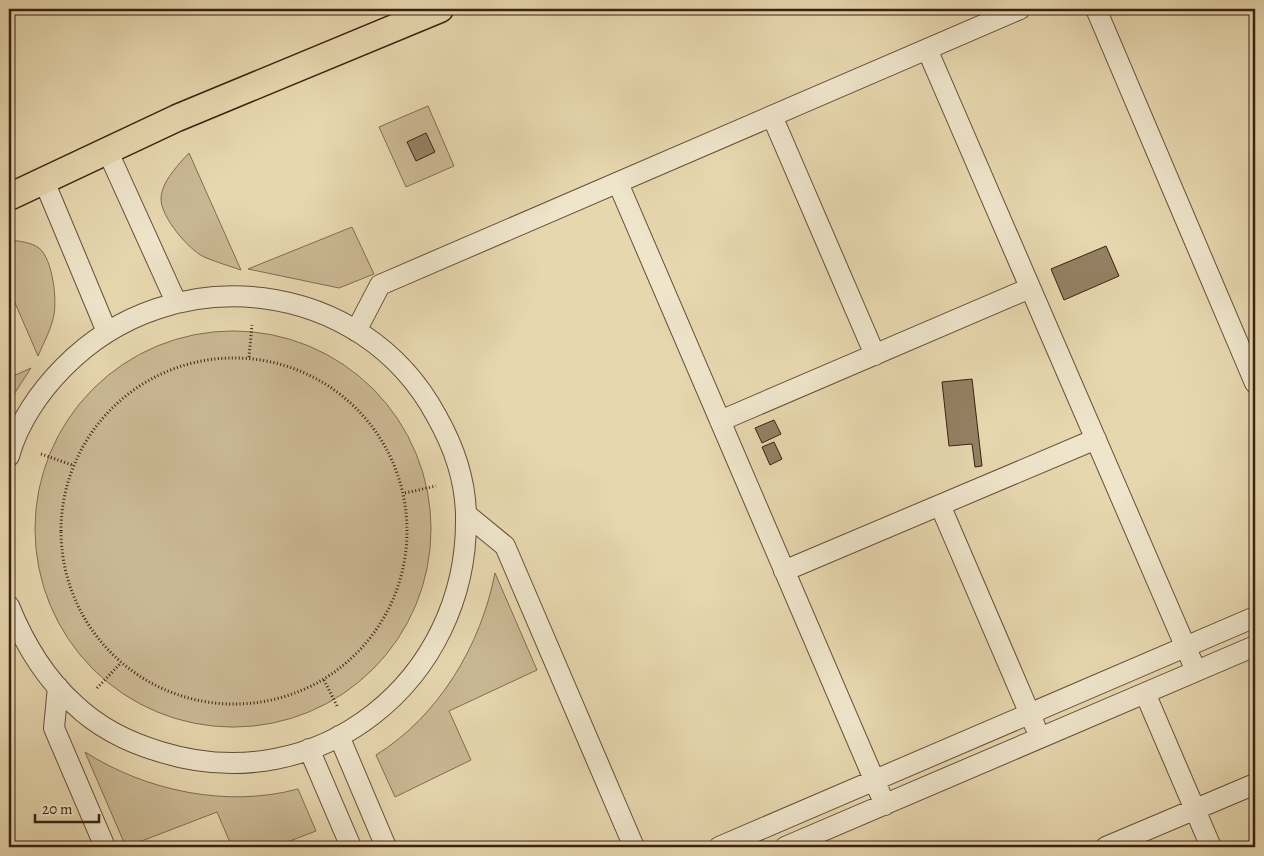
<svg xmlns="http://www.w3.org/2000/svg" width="1264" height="856" viewBox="0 0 1264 856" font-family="Alegreya,serif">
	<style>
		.green { fill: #cab894; stroke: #826c52 }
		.building { fill: #948063; stroke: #3a2111 }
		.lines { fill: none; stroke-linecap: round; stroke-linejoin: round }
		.minor-casing { stroke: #654e38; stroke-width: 22 }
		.major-casing { stroke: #3a2111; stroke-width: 29 }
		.path { stroke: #3a2111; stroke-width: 3; stroke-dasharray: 1 2.5; stroke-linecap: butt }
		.minor { stroke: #efe5cb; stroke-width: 20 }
		.major { stroke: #e7d7af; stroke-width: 26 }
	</style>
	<rect width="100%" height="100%" fill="#e7d7af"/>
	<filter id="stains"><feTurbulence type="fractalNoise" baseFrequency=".004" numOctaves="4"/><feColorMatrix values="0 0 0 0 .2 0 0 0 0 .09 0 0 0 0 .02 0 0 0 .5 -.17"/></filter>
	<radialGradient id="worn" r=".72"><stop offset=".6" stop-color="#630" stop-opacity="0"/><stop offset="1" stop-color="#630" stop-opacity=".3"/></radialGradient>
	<!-- green -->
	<path class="green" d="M428,106l26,60 -48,21 -27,-60z
		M189,153l52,117c-12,-4 -25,-8 -37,-13 -16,-8 -43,-40 -43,-58 0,-17 18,-35 28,-46z
		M352,227l22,47 -35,14 -91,-19z
		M9,240c9,1 22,2 30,8 14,11 19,55 14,71 -3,13 -10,25 -15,37l-29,-67z
		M35 529a198 198 0 1 1 396 0a198 198 0 1 1-396 0Z
		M31,368l-22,34v-24z
		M495,573l42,97 -88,41 22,49 -76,37 -19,-42c63,-39 105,-110 119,-182z
		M85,752c61,39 142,56 213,37l18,42 -42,16h-42l-15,-35 -91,35z"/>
	<!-- building -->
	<path class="building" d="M426,133l9,19 -19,9 -9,-19z
		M1106,246l13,30 -55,24 -13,-31z
		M972,379l10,87 -7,1 -3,-23 -23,2 -7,-64z
		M774,420l7,14 -19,9 -7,-15z
		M774,442l8,17 -12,6 -8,-18z"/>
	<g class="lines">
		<defs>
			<path id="minor" d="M1096,9l159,374
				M927,49l269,622
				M772,116l103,239
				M108,152l68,150
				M44,181l63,151
				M618,183l267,622
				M356,331l24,-46 640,-276
				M720,421l310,-133
				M9,456c9,-33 31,-65 55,-89 109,-111 299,-89 373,50 17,30 29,66 29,101 2,162 -147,283 -305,234 -31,-9 -63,-25 -87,-48 -30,-27 -50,-61 -65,-98
				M940,505l95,221
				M466,514l39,32 129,301
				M784,571l312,-132
				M58,687l-4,41 51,119
				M1145,693l66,154
				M339,736l47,111
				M309,749l42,98
				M719,847l536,-230
				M785,847l470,-201
				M1106,847l149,-63"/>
			<path id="major" d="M9,197l168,-79 263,-109"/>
		</defs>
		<!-- minor casing -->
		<use href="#minor" class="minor-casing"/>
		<!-- major casing -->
		<use href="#major" class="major-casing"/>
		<!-- path -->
		<path class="path" d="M249,357l3,-32
			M61 531a173 173 0 1 1 346 0a173 173 0 1 1-346 0Z
			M41,454l31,11
			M405,493l31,-7
			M324,680l14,28
			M97,688l23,-24"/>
		<!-- minor -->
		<use href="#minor" class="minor"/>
		<!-- major -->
		<use href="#major" class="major"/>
	</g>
	<!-- margin -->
	<rect width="1264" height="856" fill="none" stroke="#e7d7af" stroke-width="30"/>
	<rect x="10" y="10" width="1244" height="836" fill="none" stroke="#3a2111" stroke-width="2.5"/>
	<rect x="15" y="15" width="1234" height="826" fill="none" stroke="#3a2111"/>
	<!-- scale -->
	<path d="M35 814v8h64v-8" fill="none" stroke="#3a2111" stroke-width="2.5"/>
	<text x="42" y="814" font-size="15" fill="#3a2111" stroke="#efe5cb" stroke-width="4" paint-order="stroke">20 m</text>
	<rect width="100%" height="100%" filter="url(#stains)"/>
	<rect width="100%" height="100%" fill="url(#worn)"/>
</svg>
